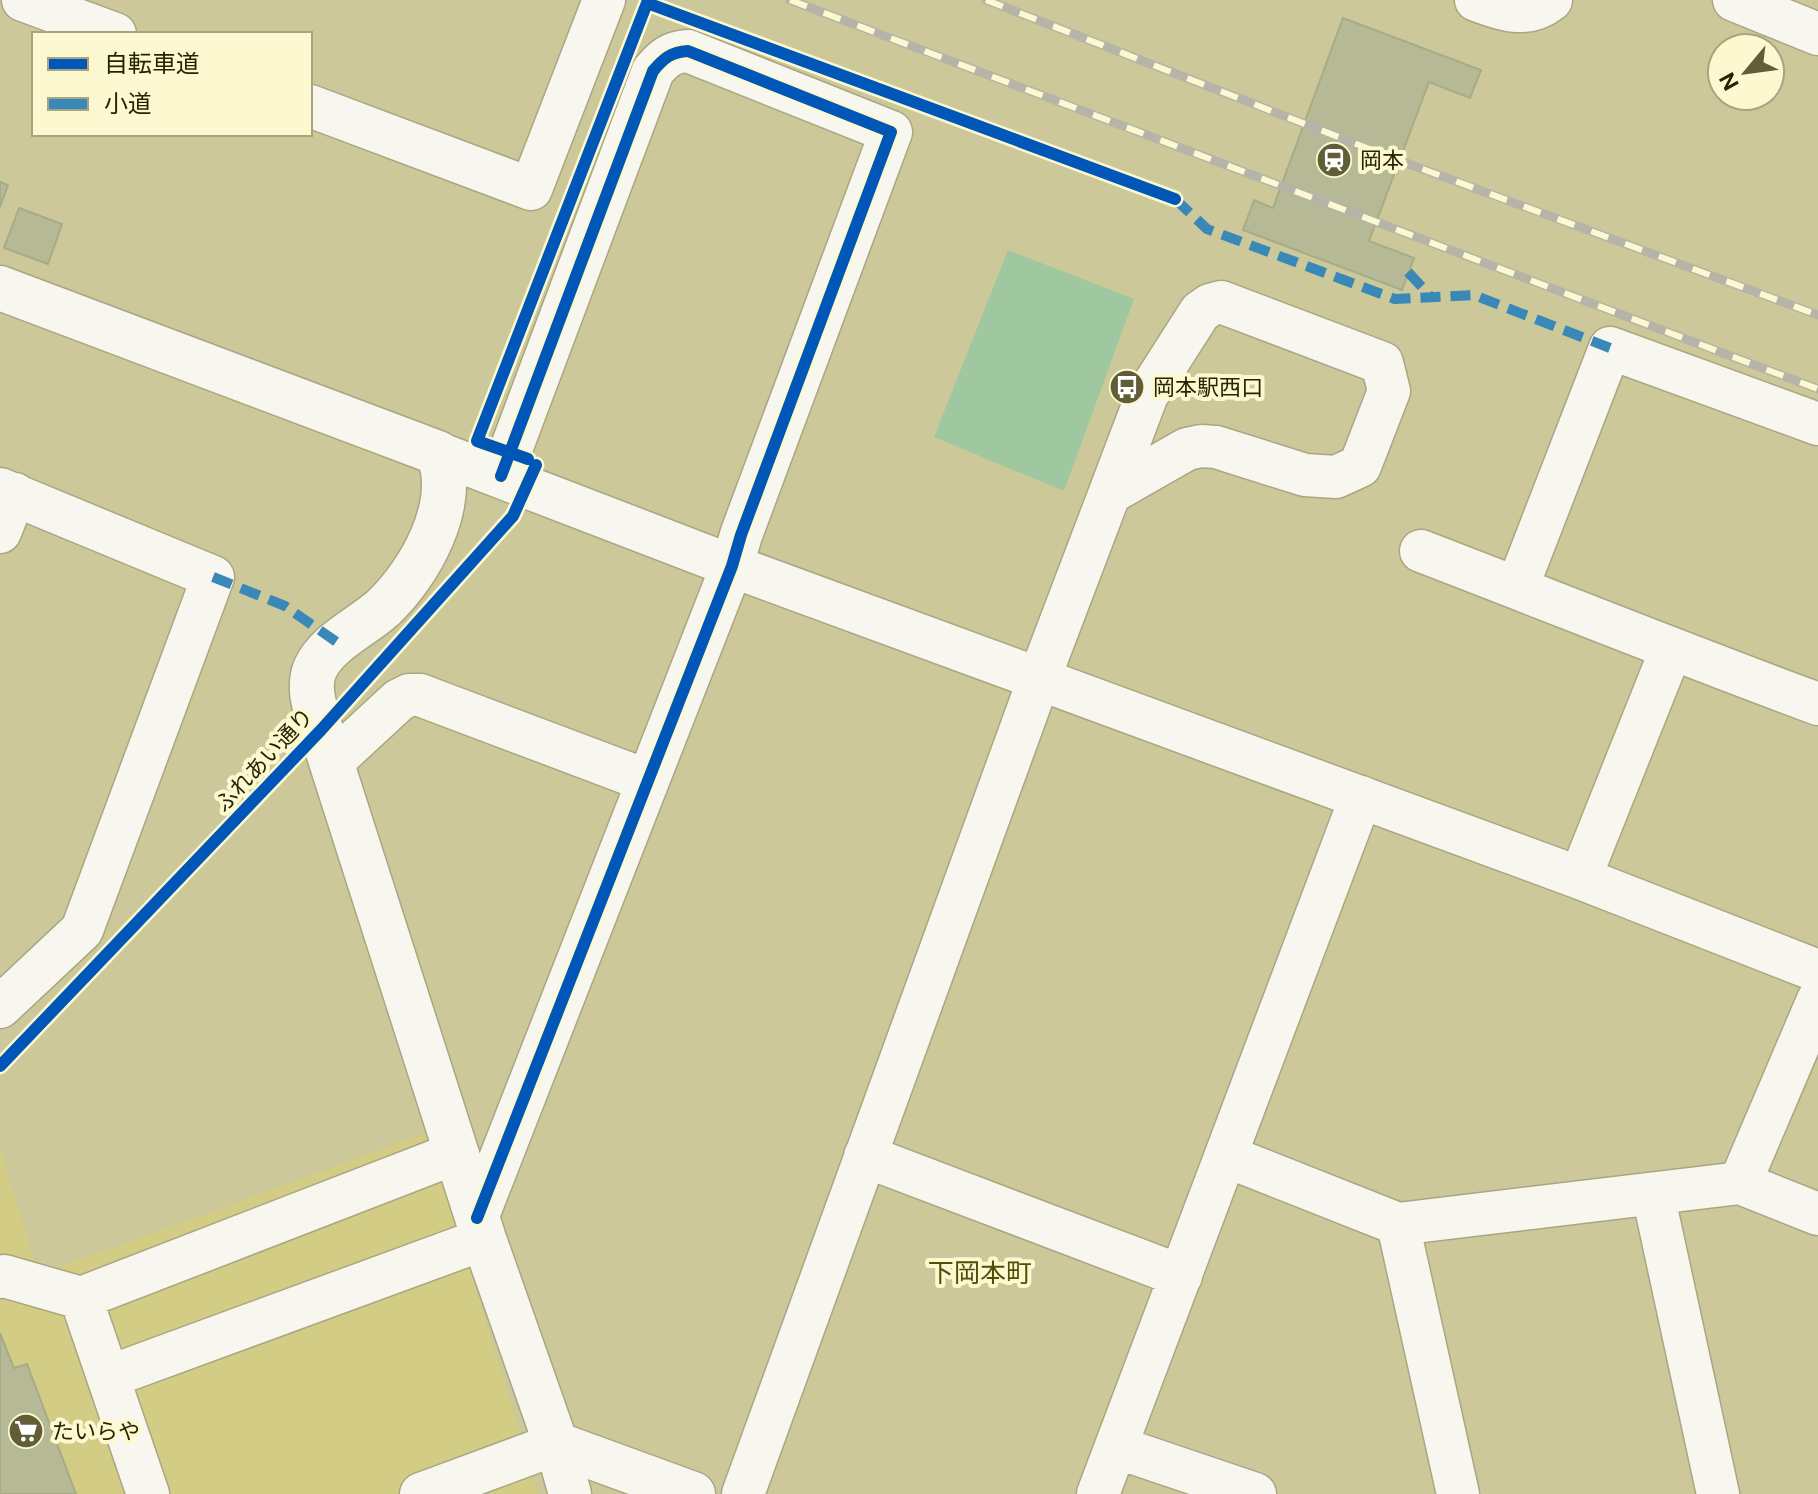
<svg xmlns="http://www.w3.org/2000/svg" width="1818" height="1494" viewBox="0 0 1818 1494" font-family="'DM Sans','Noto Sans JP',sans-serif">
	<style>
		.built { fill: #d3cc85 }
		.green { fill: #9fc8a0 }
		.building { fill: #b6b996; stroke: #a8ab87; stroke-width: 2 }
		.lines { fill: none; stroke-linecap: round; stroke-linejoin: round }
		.minor-casing { stroke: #aaa682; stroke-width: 45 }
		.major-casing { stroke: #aaa682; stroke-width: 47 }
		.minor { stroke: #f7f7f0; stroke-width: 42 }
		.major { stroke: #f7f7f0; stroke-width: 44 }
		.rail-casing { stroke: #b6b4a8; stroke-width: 9 }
		.rail { stroke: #fcf9d0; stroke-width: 6; stroke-dasharray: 18; stroke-linecap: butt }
		.quiet { stroke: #3988b8; stroke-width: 10; stroke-dasharray: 20 10; stroke-linecap: butt }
		.cycleway-casing { stroke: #fcf9d0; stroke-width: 17 }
		.cycleway { stroke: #0057b8; stroke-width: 12 }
		.labels { text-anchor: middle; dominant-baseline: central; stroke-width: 8; stroke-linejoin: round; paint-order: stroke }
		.poi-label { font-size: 22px; fill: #282402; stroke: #fcf9d0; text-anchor: start }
		.street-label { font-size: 22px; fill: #282402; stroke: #fcf9d0 }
		.quarter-label { font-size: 26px; fill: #534d07; stroke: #fcf9d0 }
	</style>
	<rect width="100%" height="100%" fill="#ccc89a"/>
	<!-- built -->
	<path class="built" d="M429,1132l109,362h-538v-347l38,128z"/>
	<!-- green -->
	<path class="green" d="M1008,250l126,49 -70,192 -130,-54z"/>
	<!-- building -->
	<path class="building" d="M1343,18l138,52 -11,28 -41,-16 -60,159 45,17 -12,32 -159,-60 11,-30 19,8z
		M0,182l8,3 -8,22z
		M19,208l43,16 -14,40 -44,-16z
		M0,1333l14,35 13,-4 49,130h-76z"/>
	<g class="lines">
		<defs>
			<path id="minor" d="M23,0l92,34
				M1476,0c26,10 51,19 75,0
				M1734,0l84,34
				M310,106l221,83 73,-189
				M438,453l294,113 848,312 238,93
				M0,489l213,88 -131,353 -82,77
				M0,532l15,-38
				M1421,551c133,51 264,104 397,153
				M1517,588l93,-240 208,76
				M331,763l68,-63 10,-5h11l228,86
				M1580,878l91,-228
				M1818,1000l-78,183 78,31
				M865,1156l316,120
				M1226,1156l172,68 342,-41
				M1653,1194l65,300
				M477,1218l255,-652 9,-31 150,-403 -203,-81c-17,1 -24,7 -35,20l-152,405
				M1398,1224l60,270
				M0,1277l4,-1 77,22 67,196
				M81,1298l375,-145
				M108,1377l376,-138
				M1116,1447l139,47
				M421,1494l135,-50 14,50
				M743,1494l296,-815 108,-284 53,-83 10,-7 11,-3 161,61 7,28 -29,75 -24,11 -31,-2 -89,-28 -15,-1 -14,3 -77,44
				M1098,1494l263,-697"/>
			<path id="major" d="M0,288l438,165c21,51 -18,120 -55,155 -21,19 -56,34 -68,61 -8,19 1,42 6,61l163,509 72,205 137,50"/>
		</defs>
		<!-- minor casing -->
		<use href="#minor" class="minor-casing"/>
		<!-- major casing -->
		<use href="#major" class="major-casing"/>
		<!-- minor -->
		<use href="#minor" class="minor"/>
		<!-- major -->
		<use href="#major" class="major"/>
		<defs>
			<path id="rail" d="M790,0l1028,389
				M986,0l404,157 428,158"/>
		</defs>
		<!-- rail casing -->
		<use href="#rail" class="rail-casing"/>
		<!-- rail -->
		<use href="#rail" class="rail"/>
		<!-- quiet -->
		<path class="quiet" d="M1175,199l32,30 188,70 79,-4 136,53
			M1408,272l23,25
			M213,577l72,29 53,37"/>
		<defs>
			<path id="cycleway" d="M528,459l-51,-18 170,-438 528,196
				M0,1066l321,-336 192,-214 23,-51
				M477,1218l255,-652 9,-31 150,-403 -203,-81c-17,1 -24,7 -35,20l-152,405"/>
		</defs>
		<!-- cycleway casing -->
		<use href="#cycleway" class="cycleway-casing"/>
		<!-- cycleway -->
		<use href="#cycleway" class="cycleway"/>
	</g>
	<!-- icons -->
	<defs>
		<symbol id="station-disc" viewBox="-11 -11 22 22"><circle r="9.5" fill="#615d37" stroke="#fcf9d0"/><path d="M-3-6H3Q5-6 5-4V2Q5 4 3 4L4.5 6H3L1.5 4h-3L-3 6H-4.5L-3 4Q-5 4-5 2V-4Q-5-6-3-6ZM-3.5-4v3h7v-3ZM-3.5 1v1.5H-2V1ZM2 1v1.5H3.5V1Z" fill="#fff"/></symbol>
		<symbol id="bus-disc" viewBox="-11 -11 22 22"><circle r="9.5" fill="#615d37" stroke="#fcf9d0"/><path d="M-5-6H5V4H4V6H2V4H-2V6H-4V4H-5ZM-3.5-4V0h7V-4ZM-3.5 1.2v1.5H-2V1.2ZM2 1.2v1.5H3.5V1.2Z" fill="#fff"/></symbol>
		<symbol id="supermarket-disc" viewBox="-11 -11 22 22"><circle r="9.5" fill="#615d37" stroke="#fcf9d0"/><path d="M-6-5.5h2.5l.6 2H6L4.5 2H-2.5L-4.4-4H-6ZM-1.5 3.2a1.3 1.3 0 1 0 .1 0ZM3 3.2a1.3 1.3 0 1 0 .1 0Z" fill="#fff"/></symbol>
	</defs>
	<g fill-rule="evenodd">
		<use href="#station-disc" x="1314" y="140" width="40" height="40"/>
		<use href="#bus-disc" x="1107" y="367" width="40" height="40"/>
		<use href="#supermarket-disc" x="6" y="1411" width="40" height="40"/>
	</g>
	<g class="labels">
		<!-- poi labels -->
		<g class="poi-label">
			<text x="1360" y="160">岡本</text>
			<text x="1153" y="387">岡本駅西口</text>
			<text x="52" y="1431">たいらや</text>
		</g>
		<!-- street labels -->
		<g class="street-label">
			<text transform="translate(264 760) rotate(-47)">ふれあい通り</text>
		</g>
		<!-- quarter labels -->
		<g class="quarter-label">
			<text x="980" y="1273">下岡本町</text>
		</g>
	</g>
	<!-- legend -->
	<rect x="32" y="32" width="280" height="104" fill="#fcf9d0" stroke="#a7a47e" stroke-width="2"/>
	<rect x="48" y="58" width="40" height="12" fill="#0057b8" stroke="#a7a47e" stroke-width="2"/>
	<text x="104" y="72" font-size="24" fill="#282402">自転車道</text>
	<rect x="48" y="98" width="40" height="12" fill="#3988b8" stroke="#a7a47e" stroke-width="2"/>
	<text x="104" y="112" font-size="24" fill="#282402">小道</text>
	<!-- north arrow -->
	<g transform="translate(1746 72) rotate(241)"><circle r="38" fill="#fcf9d0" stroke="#a7a47e" stroke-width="2"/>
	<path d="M0-6L14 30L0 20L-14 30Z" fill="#615d37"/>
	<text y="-12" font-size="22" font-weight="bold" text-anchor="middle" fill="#282402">N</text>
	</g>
</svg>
